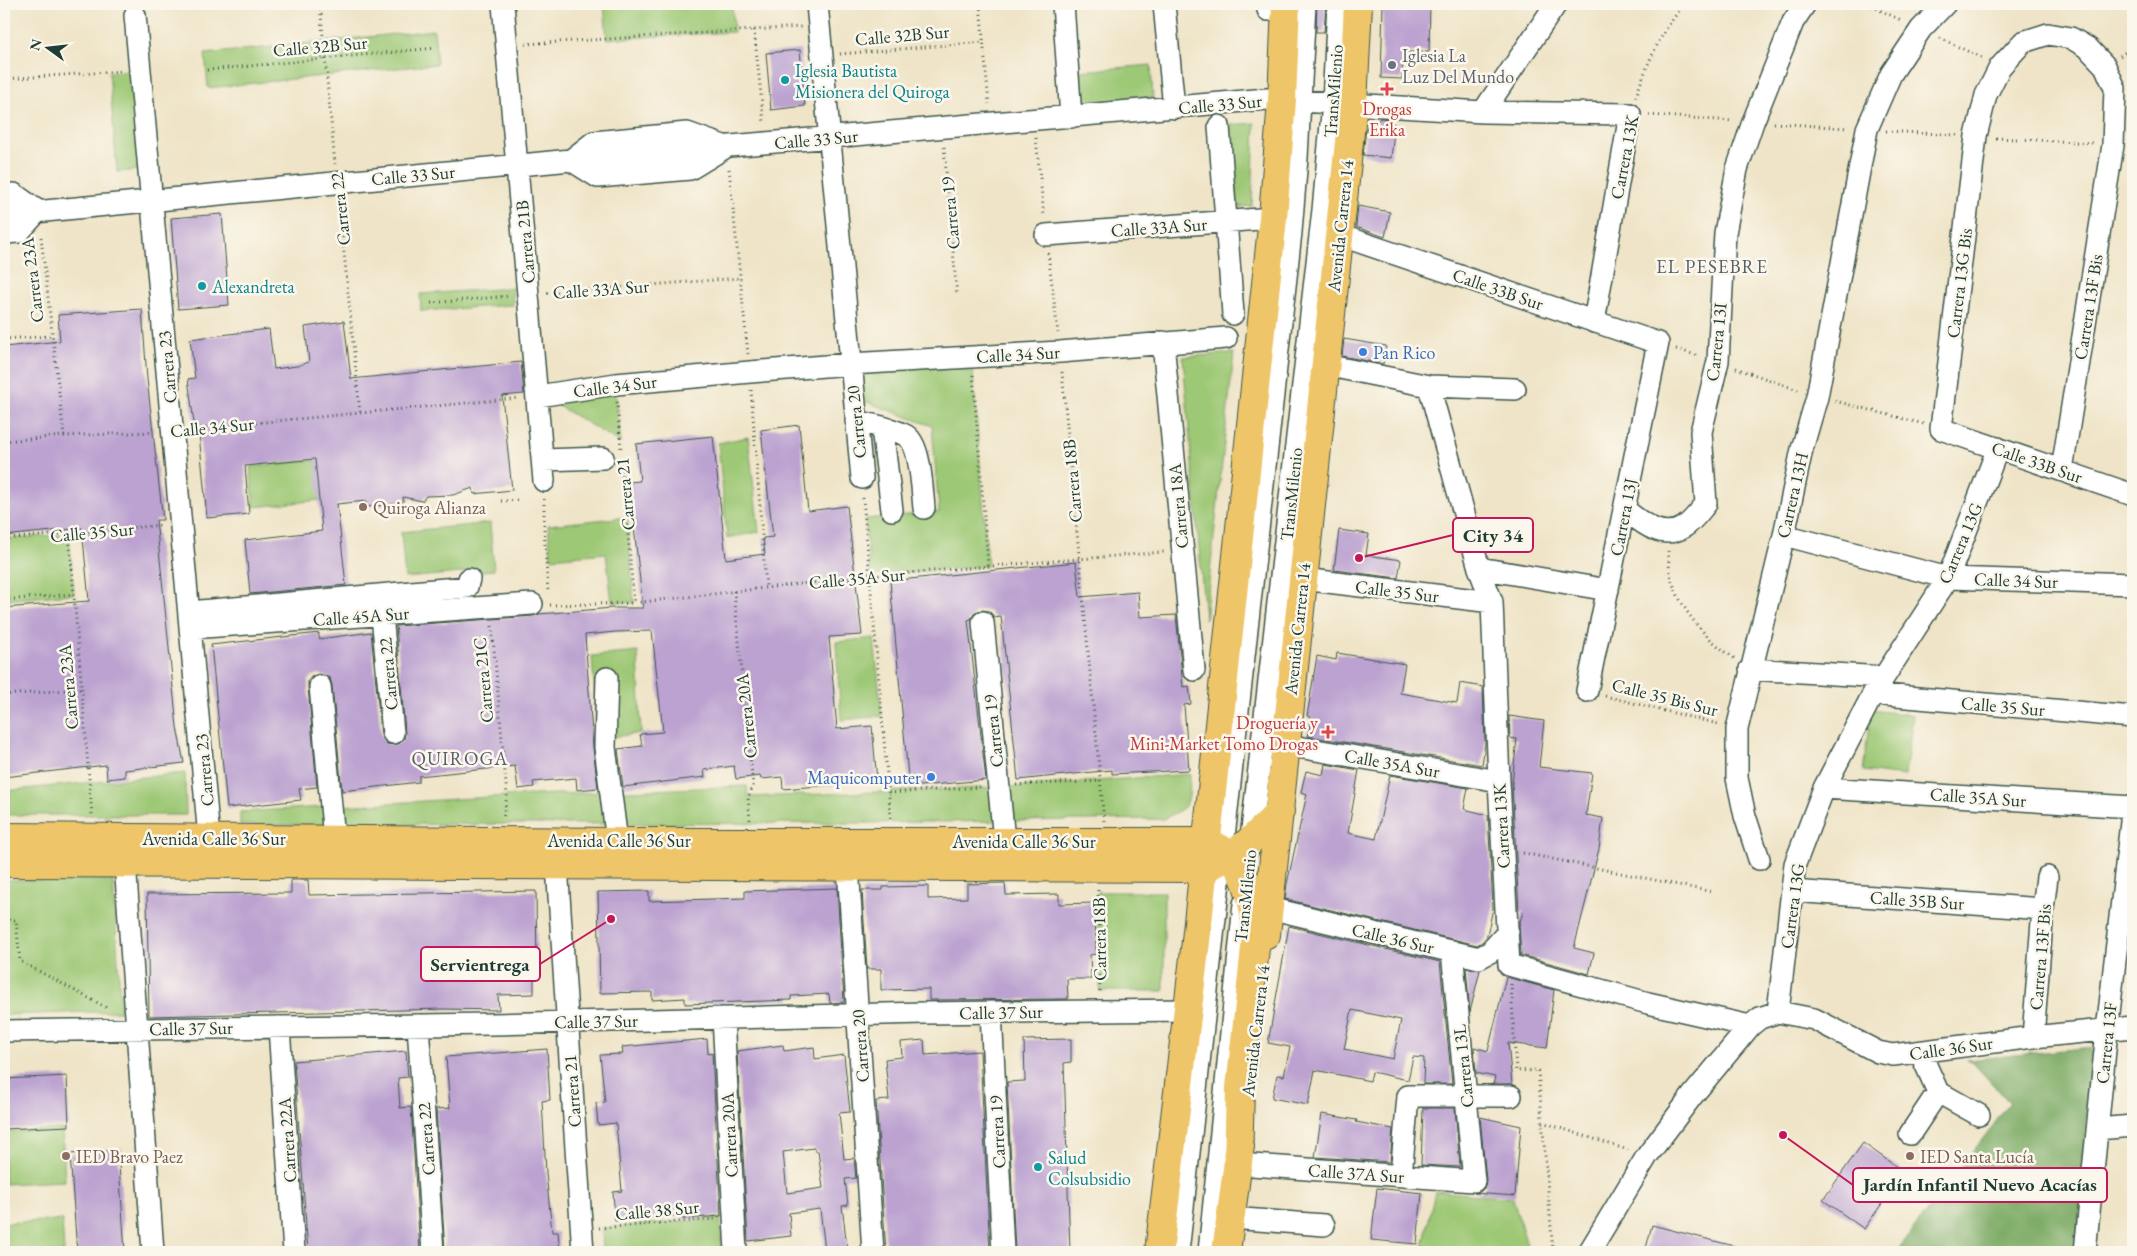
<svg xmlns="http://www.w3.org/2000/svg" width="2137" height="1256" viewBox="0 0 2137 1256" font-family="'EB Garamond',serif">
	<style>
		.green { fill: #9dc875; stroke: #5e8254 }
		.forest { fill: #7eac66; stroke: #4e744d }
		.building { fill: #bba2d0; fill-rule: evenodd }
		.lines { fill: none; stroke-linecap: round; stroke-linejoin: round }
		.minor-casing { stroke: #3e564a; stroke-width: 24 }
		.major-casing { stroke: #3e564a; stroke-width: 30 }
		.path { stroke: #3e564a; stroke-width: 3; stroke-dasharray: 1 4; stroke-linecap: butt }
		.minor { stroke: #fff; stroke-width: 21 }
		.major { stroke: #eec569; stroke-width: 28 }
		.worship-dot { fill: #6b7280; stroke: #fbf7ec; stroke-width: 2 }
		.culture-dot { fill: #0f9aa8; stroke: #fbf7ec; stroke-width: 2 }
		.health-dot { fill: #e0444e; stroke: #fbf7ec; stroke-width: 2 }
		.shop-dot { fill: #3f7fe0; stroke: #fbf7ec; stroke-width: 2 }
		.education-dot { fill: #8d6e63; stroke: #fbf7ec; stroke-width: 2 }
		.labels { text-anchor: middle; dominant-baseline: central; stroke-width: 5; stroke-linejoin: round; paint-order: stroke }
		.street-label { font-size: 18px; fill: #1f3d34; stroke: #fbf7ec }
		.worship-label { font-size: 18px; fill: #5b616d; stroke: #fbf7ec; text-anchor: start }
		.culture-label { font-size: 18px; fill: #0d838f; stroke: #fbf7ec; text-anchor: start }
		.health-label { font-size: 18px; fill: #be3a42; stroke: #fbf7ec }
		.shop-label { font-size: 18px; fill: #366cbe; stroke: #fbf7ec; text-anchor: start }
		.education-label { font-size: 18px; fill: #785e54; stroke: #fbf7ec; text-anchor: start }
		.neighbourhood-label { font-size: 19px; letter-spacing: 1px; fill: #56606b; stroke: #fbf7ec }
		.leader { fill: none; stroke: #c2185b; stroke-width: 2 }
		.callout-dot { fill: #c2185b; stroke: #fbf7ec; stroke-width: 2 }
		.callout { fill: #fbf7ec; stroke: #c2185b; stroke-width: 2 }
		.callout-label { font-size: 19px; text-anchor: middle; font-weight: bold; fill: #1f3d34 }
	</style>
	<rect width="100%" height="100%" fill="#fbf7ec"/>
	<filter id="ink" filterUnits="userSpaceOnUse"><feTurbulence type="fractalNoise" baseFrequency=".02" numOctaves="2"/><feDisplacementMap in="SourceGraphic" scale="10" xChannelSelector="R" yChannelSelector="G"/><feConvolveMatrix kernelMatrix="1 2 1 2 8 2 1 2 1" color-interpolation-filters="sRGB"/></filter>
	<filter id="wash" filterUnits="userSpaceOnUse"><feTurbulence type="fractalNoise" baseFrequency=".0096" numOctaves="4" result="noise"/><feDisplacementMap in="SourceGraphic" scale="20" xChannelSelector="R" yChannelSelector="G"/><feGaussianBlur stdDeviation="1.12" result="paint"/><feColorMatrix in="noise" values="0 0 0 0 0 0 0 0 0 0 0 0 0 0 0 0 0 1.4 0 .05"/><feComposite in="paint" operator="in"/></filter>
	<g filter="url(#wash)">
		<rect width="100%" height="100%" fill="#efe4c7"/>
		<!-- green -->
		<path class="green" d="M604,4h128l2,28 -127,7z
			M434,30l3,34 -229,24 -3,-34z
			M1151,65l2,33 -71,6 -2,-33z
			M133,70l7,100 -23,2 -8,-100z
			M1255,123l-3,83 -14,1 -9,-82z
			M512,288l1,17 -92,6 -1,-17z
			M1234,353l-29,266 -22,-262z
			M972,360l16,206 -118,10 -5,-57 74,-7 -7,-86 -71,-26 -1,-31z
			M616,394l5,49 -73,-43z
			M748,437l11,95 -32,6 -9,-95z
			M316,460l4,40 -66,7 -4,-40z
			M627,517l7,86 -22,-1 -6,-49 -55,5 -3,-33z
			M490,523l4,47 -89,8 -4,-46z
			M69,534l5,60 -70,6v-61z
			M874,638l8,78 -41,4 -5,-78z
			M638,652l3,81 -43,6 -6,-83z
			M1871,710l42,5 -8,61 -42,-5z
			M185,773l1,42h-182v-24z
			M1190,774c-1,30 2,32 -27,45l-300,4 -623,2v-13l267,-16 240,-10 1,11 281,-11z
			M4,880h109l8,131 -117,4z
			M1098,892h66v99h-64z
			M62,1129l3,52 -61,3v-52z
			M1435,1191l78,7 16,54h-107z
			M720,1218l2,34h-119l-1,-24z
			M62,1220l2,32h-60v-29z"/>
		<!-- forest -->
		<path class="forest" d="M2092,1047l-15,205h-181l114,-149 -36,-39 -7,-4z"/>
		<g id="blocks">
			<!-- building -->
			<path class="building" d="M1317,4h9l-2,28h-8z
				M1383,4h47l-1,48h-26l-1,27 -21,-1z
				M800,50l5,56 -34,4 -5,-57z
				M1381,118l9,1v5h5l-4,34 -28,-3 3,-27z
				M1358,206l32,6 -5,25 -29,-10z
				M222,214l7,91 -51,4 -7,-91z
				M142,309l5,70 16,141h-7l21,207 7,36 -59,7v7l-18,2 -1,-14 -102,12v-169l85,-7 -7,-73 -78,8v-189l56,-6 -2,-26z
				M344,321l7,58 170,-17 3,32 -22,2 10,94 -38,4 -1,-6 -20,7 -27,1 -4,5 -19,-4v6l-37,4v-6l-29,3 9,81 -96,9 -5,-54 77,-9 -7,-72 -70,7 4,48 -42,4 -9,-95h-4l-6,-44 7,-1 -5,-39 79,-10 5,40 23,-3 12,-4 -4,-35z
				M1344,339l42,7 -3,18 -41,-8z
				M799,425l9,86 39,-5 15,129 -33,2 8,92 35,-3 5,55 -94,8 -1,-12 -21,2 -1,-3 -24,3 -2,-13 -30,4 1,7 -82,10 -5,-38 24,-3 -2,-12 23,-2 -11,-101 -37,1 -30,3 8,113 5,40 -21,2 -1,-12 -43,4 1,5 -16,2 -3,-23 -96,10v6l-77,9 -10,-106 -2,-7 -11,-4 -7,2 -4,5v6l9,100 -18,2 2,11 -74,8 -16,-163 108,-12v6l52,-7 10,103 6,9 7,1 6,-2 4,-4 1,-7 -9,-106 137,-10 6,-2 74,-6h30l-14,-126 11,-1 -4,-37 77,-8 13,123 39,-5 -2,-16 10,-1 -12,-107z
				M1339,530l30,4 -3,21 35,5 -3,18 -64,-8z
				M1076,562l4,35 58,-5 2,25 36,-2 7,72 6,-1 2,18 -7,1 5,65 -77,4v-4l-94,10 -17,-164 -7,1 -5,-6 -7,-1 -7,2 -4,7 -3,1 18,160 -77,7 -19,-206z
				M1337,653l68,11 -5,29 57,10 3,-20 23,4 2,57 -3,21 -174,-29 3,-19 -4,-1 10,-60 19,4z
				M1509,716l35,5 -5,46 53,6 -6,42 17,3 -4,31 -25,99 20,5 -5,21 -68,-19 -2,-30 4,-13 -4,-1 -7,-128 5,-44 -7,-1z
				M1325,764l34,6 -11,63 28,6 14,-64 78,13 -4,21 24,6 5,93 -6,28 -5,6 -5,3 -192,-46 2,-15 20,-90 -6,-2 5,-21 17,4z
				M291,880h17l1,15 227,-4 1,79h-3v24l-36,1 1,15 -55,-1 -295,7 -2,-122 144,-1z
				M1005,883l1,12 53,-1v10l36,-1 1,51 -6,1 1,24h-24l1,20 -139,1v-11l-48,1v-21h-14l-5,-79h21v-3l45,-1v13l39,-1v-14z
				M837,888l7,114 -14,1 -1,-9 -38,2v4l-106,4v-6l-33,2v-8l-52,1 -2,-101 51,-1v10l96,-3v-7z
				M1289,926l151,36 12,122h-29l1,-26 -11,-1 -5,23 -36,-8 -2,9 -55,-11 -7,35 -36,-7 5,-23 7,1 6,-29 -22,-4zM1352,1010l49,10 -8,39 -49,-10z
				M1466,968l14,2 -10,42z
				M1506,977l48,13 -7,58 -39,-5 4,41h-19l2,-7 -19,-4 -2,-26 14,4z
				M707,1039l1,15 4,-1 9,163 -39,3v-4l-67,6 -2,-29 9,-1 -6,-68 -18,2 -2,-22 9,-1 -5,-47 23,-1 -1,-7z
				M1071,1039v23l-7,1 6,189h-55l-8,-170 18,-1 -1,-41z
				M924,1040l1,15 55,-4 10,201h-104l-10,-151 13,-1 -4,-41 17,-2 -1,-15z
				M783,1045l1,6 30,-4 1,12 29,-4 6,57 -11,1 5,46 10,-1 2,20 -11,1 3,26 -6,1 5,41 -22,3 -5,-41 -31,4 2,23 -43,5 -11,-190zM814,1148l1,3h3l5,37 -36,5 -4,-41z
				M547,1049l3,51 -8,1 4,72 6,59h6l2,20h-115l-9,-143 14,-1 -4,-51z
				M406,1051l2,26 -10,1 2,30 11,-1 9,145h-112l-14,-191z
				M67,1076l2,50 -65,3v-50z
				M1423,1108h32l5,59 -39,-2z
				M1322,1114l35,6 -1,2 37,7 -3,33 -75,-5z
				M1480,1117l41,9 -6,70 -41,-3 6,-1 5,-5 1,-7z
				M1863,1143l41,29 -40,57 -41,-29z
				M118,1150l7,102h-48l-7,-98z
				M1377,1188l45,5 -5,51 -46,-4z
				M1652,1225l86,22v5h-93z"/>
		</g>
	</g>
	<g filter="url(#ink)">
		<use href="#blocks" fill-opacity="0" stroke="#3e564a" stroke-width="1"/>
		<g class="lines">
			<defs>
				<path id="minor" d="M503,4l41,477
					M817,4l45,474
					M1063,4l8,113
					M1164,4l10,104
					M1267,4l1,6
					M135,15l74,823
					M1483,112l73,-108
					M1219,126l14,188
					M687,133l39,14 -36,22 -92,8 -27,-17 23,-18z
					M4,195l10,-1 24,17 -19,21 -15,1
					M4,215l567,-55 696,-61 216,13 147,2 -36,208
					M1046,235l227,-17
					M1339,235l319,108 -71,348
					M1163,342l31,328
					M1325,365l104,21 86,3
					M1429,386l50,182 13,34 7,179 10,184 139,38 102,23
					M538,396l78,-12 134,-12 100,-8 210,-12 166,-14
					M856,421c16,4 34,6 49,14 16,8 17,55 19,73
					M882,428l10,82
					M543,460l60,-2
					M2062,470l51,-325 2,-57 -10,-22 -17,-18 -17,-10 -23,-4 -25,8 -23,25 -14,28 -10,41 -35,293 192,66
					M1624,509c17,13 38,32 60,18 8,-5 16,-16 22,-23l-5,-72 17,-71 7,-128 12,-64 16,-47 40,-100 12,-18
					M1784,535l164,43 185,6
					M1479,568l129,22
					M1303,579l189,23
					M189,612l278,-25 2,-8
					M382,615l11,118
					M983,622l21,219
					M190,628l342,-24
					M1750,669l133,8
					M607,678l-2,69 12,95
					M320,686l14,153
					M1873,694l260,23
					M1286,745l213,36
					M1824,788l309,19
					M1250,847l73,-637 10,-107 5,-99
					M124,849l29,403
					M556,851l27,401
					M847,851l26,401
					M1759,859l-14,-43 -8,-38v-49l47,-194 18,-86 15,-52 50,-268 24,-55 30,-45 24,-25
					M1792,891l251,18
					M1269,908l210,50 11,-6 18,-20
					M991,1012l12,240
					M1778,1012l17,-148 29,-76 49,-94 75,-116 50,-130
					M723,1018l13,234
					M418,1025l15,227
					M279,1027l15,225
					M4,1031l488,-7 432,-11 264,-3
					M2033,1037l10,-128 4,-32
					M1938,1092l41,23
					M2097,1129l36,-3
					M1910,1134l28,-42 -18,-40
					M1238,1164l236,17 -22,-230
					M1401,1176l7,-80h103
					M1230,1218l94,7
					M1178,1252l113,-1020 6,-74 8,-154
					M1209,1252l35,-348
					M1589,1252l58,-96 45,-60 58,-70 10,-8 18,-6 36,7 64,33 15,3 140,-18 100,-10
					M2085,1252l22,-222 26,-225"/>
				<path id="major" d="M4,837l613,5h588c44,12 52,68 50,106l-15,140 -2,76
					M4,863l1199,5c32,-10 54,-33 77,-57
					M1266,935l87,-831 5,-100
					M1159,1252l37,-311 77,-723 9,-118 4,-96
					M1226,1252l14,-106"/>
			</defs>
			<!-- minor casing -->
			<use href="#minor" class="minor-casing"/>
			<!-- major casing -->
			<use href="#major" class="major-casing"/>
			<!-- path -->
			<path class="path" d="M320,4l15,160
				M897,4l1,8
				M980,4l9,100
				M1867,4l36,17
				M754,30l10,93
				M1940,38l44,21
				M525,44l276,-17
				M840,54l144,-12
				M2120,56l13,-9
				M207,70l228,-22
				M4,79l118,-8
				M1636,97c11,-34 25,-66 49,-93
				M1649,115l83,6
				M1774,123l73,5
				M1886,131l71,4
				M1036,138l8,78
				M1996,138l98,5
				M944,147l13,149
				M729,169l19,185
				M339,202l21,211
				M41,237l23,199
				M1048,253l10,80
				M547,293l193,-15
				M431,303l79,-7
				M4,339l48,-3
				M1676,349l23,7
				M1736,368l62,22
				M1062,372l42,449
				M973,375l15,191
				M751,390l15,197
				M1835,401l89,23
				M617,402l4,47
				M191,429l328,-31
				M4,441l60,-5 89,-4
				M622,465l12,138
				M863,498l28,322
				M544,499v29l4,64
				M501,501l18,-1
				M69,534l23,281
				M4,539l159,-14
				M1668,551c1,9 1,21 4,30 11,32 34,58 62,77
				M734,591l19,195 -5,11 2,23
				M4,600l70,-6
				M550,605l84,-2 236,-27 294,-24
				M492,626l15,170 -4,23
				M4,695l78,-6
				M1605,696l113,28
				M1016,785l85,-4
				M889,793l91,-6
				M1523,853l190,39
				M1098,890l2,101
				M4,920h12l4,41 89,48
				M1511,984l5,87 22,-1 15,182
				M1542,1122l86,28
				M599,1228l116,-9"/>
			<!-- minor -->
			<use href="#minor" class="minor"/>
			<!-- major -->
			<use href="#major" class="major"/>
		</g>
	</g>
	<!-- markers -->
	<circle class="worship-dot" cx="1392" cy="65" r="5"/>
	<g class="culture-dot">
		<circle cx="785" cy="80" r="5"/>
		<circle cx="202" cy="286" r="5"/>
		<circle cx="1038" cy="1167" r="5"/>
	</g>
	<g class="health-dot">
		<path d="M1384.5 81.5h5v5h5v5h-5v5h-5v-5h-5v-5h5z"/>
		<path d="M1325.5 724.5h5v5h5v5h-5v5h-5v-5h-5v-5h5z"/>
	</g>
	<g class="shop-dot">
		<circle cx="1363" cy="352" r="5"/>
		<circle cx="931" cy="777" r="5"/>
	</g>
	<g class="education-dot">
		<circle cx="363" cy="507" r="5"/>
		<circle cx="66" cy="1156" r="5"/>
		<circle cx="1910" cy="1156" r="5"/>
	</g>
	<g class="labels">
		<!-- street labels -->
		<g class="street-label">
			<text transform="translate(902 35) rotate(-5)">Calle 32B Sur</text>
			<text transform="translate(320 46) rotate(-5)">Calle 32B Sur</text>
			<text transform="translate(1333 91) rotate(-86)">TransMilenio</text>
			<text transform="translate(1220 104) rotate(-5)">Calle 33 Sur</text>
			<text transform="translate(816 139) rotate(-5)">Calle 33 Sur</text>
			<text transform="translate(1624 157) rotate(-79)">Carrera 13K</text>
			<text transform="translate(413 175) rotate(-5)">Calle 33 Sur</text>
			<text transform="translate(340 209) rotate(-96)">Carrera 22</text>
			<text transform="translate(950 213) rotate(-95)">Carrera 19</text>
			<text transform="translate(1340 226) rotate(-84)">Avenida Carrera 14</text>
			<text transform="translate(1159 227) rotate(-4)">Calle 33A Sur</text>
			<text transform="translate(525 242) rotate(-95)">Carrera 21B</text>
			<text transform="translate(32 280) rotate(-97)">Carrera 23A</text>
			<text transform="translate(1959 283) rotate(-83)">Carrera 13G Bis</text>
			<text transform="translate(601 289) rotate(-4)">Calle 33A Sur</text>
			<text transform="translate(1498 289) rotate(19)">Calle 33B Sur</text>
			<text transform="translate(2088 307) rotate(-81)">Carrera 13F Bis</text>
			<text transform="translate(1716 342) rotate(-84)">Carrera 13I</text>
			<text transform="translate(1018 354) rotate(-3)">Calle 34 Sur</text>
			<text transform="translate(167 367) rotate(-95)">Carrera 23</text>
			<text transform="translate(615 386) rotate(-7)">Calle 34 Sur</text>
			<text transform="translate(856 422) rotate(-96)">Carrera 20</text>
			<text transform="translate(212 427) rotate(-5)">Calle 34 Sur</text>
			<text transform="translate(2037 462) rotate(19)">Calle 33B Sur</text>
			<text transform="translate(1072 481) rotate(-95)">Carrera 18B</text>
			<text transform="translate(625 494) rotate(-95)">Carrera 21</text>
			<text transform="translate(1291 494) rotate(-84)">TransMilenio</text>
			<text transform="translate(1792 495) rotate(-77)">Carrera 13H</text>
			<text transform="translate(1178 506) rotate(-95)">Carrera 18A</text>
			<text transform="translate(1623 517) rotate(-79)">Carrera 13J</text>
			<text transform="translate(92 532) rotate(-5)">Calle 35 Sur</text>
			<text transform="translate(1960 543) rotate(-67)">Carrera 13G</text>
			<text transform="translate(857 578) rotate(-5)">Calle 35A Sur</text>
			<text transform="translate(2016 580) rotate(2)">Calle 34 Sur</text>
			<text transform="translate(1397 591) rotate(7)">Calle 35 Sur</text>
			<text transform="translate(361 616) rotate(-4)">Calle 45A Sur</text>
			<text transform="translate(1297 629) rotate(-84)">Avenida Carrera 14</text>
			<text transform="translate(388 674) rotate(-95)">Carrera 22</text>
			<text transform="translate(483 680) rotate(-95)">Carrera 21C</text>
			<text transform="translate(68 687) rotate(-95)">Carrera 23A</text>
			<text transform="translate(1665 697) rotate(14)">Calle 35 Bis Sur</text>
			<text transform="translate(2003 706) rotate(5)">Calle 35 Sur</text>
			<text transform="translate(746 716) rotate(-96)">Carrera 20A</text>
			<text transform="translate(993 731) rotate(-96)">Carrera 19</text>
			<text transform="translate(1392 763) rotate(10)">Calle 35A Sur</text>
			<text transform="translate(204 770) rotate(-95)">Carrera 23</text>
			<text transform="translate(1978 797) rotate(4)">Calle 35A Sur</text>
			<text transform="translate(1501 826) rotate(-93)">Carrera 13K</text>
			<text x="214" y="838">Avenida Calle 36 Sur</text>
			<text x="619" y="840">Avenida Calle 36 Sur</text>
			<text x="1024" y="841">Avenida Calle 36 Sur</text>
			<text transform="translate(1245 896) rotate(-84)">TransMilenio</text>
			<text transform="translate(1917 900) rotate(4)">Calle 35B Sur</text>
			<text transform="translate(1792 906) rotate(-82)">Carrera 13G</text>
			<text transform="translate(1393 938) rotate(13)">Calle 36 Sur</text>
			<text transform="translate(1099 939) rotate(-91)">Carrera 18B</text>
			<text transform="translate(2040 957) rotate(-85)">Carrera 13F Bis</text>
			<text transform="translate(1001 1012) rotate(-1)">Calle 37 Sur</text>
			<text transform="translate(596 1021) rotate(-1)">Calle 37 Sur</text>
			<text transform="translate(191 1028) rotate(-1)">Calle 37 Sur</text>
			<text transform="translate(1255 1031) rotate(-83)">Avenida Carrera 14</text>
			<text transform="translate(2106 1043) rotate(-84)">Carrera 13F</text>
			<text transform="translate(860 1046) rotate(-94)">Carrera 20</text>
			<text transform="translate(1951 1048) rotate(-8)">Calle 36 Sur</text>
			<text transform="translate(1463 1066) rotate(-96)">Carrera 13L</text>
			<text transform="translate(572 1091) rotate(-94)">Carrera 21</text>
			<text transform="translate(997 1132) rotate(-93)">Carrera 19</text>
			<text transform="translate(729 1135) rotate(-93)">Carrera 20A</text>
			<text transform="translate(426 1139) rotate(-94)">Carrera 22</text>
			<text transform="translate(287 1140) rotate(-94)">Carrera 22A</text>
			<text transform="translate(1356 1173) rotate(4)">Calle 37A Sur</text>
			<text transform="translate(657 1210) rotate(-5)">Calle 38 Sur</text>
		</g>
		<!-- worship labels -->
		<g class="worship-label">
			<text x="1402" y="55">Iglesia La<tspan x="1402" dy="21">Luz Del Mundo</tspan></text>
		</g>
		<!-- culture labels -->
		<g class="culture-label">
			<text x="795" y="70">Iglesia Bautista<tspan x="795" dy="21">Misionera del Quiroga</tspan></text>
			<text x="212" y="286">Alexandreta</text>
			<text x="1048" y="1157">Salud<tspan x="1048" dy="21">Colsubsidio</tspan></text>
		</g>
		<!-- health labels -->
		<g class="health-label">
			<text x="1387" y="108">Drogas<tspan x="1387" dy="21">Erika</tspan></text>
			<text x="1318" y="722" text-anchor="end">Droguería y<tspan x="1318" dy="21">Mini-Market Tomo Drogas</tspan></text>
		</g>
		<!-- shop labels -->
		<g class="shop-label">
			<text x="1373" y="352">Pan Rico</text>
			<text x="921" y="777" text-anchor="end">Maquicomputer</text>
		</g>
		<!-- education labels -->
		<g class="education-label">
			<text x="373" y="507">Quiroga Alianza</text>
			<text x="76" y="1156">IED Bravo Paez</text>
			<text x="1920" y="1156">IED Santa Lucía</text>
		</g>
		<!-- neighbourhood labels -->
		<g class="neighbourhood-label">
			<text x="1712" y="266">EL PESEBRE</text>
			<text x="460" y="758">QUIROGA</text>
		</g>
	</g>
	<!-- callouts -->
	<path class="leader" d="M1359 558L1453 535M611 919L540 964M1783 1135L1853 1185"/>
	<g class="callout-dot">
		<circle cx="1359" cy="558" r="5"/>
		<circle cx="611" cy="919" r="5"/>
		<circle cx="1783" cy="1135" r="5"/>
	</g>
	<g class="callout">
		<rect x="1453" y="518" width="80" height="34" rx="5"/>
		<rect x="421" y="947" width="119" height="34" rx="5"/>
		<rect x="1853" y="1168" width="254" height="34" rx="5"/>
	</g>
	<g class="callout-label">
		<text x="1493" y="542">City 34</text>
		<text x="480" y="971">Servientrega</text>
		<text x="1980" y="1191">Jardín Infantil Nuevo Acacías</text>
	</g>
	<!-- margin -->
	<rect width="2137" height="1256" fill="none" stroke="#fbf7ec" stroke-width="20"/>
	<!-- north arrow -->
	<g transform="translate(48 48) rotate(285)" stroke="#fbf7ec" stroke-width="4" paint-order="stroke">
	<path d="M0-4L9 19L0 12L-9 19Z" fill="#1f3d34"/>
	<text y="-8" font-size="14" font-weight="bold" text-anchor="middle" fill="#1f3d34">N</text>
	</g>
</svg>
